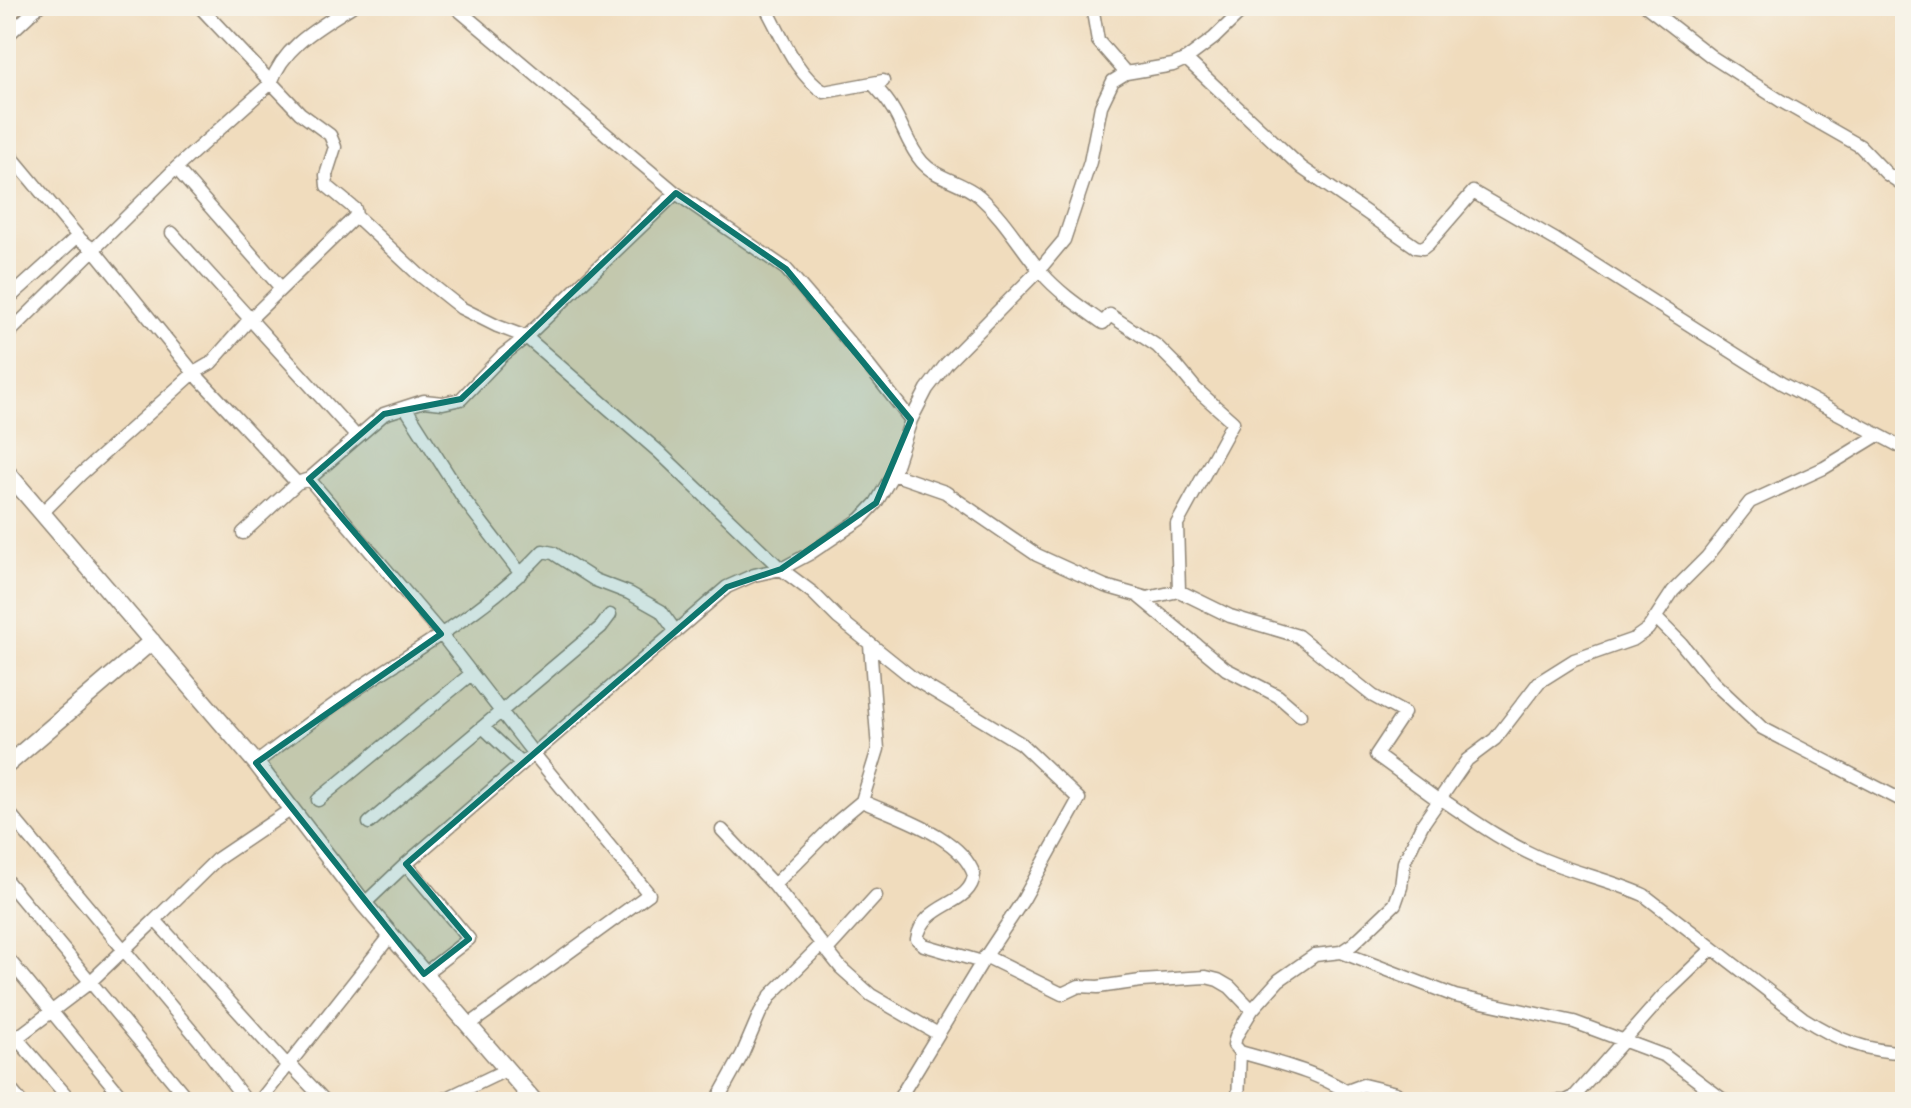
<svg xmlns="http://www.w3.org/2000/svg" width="1911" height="1108" viewBox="0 0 1911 1108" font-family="'Balsamiq Sans',sans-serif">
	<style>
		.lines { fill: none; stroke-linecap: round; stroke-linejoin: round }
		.minor-casing { stroke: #8e8474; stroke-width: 15 }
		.major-casing { stroke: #8e8474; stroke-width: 19 }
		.minor { stroke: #fff; stroke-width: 12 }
		.major { stroke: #fff; stroke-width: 16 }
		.marked { fill: #0f766e; fill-opacity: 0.2; stroke: #0f766e; stroke-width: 6; stroke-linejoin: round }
	</style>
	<rect width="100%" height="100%" fill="#f7f3e8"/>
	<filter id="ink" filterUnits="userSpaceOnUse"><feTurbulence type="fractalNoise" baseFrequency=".0125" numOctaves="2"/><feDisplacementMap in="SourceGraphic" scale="16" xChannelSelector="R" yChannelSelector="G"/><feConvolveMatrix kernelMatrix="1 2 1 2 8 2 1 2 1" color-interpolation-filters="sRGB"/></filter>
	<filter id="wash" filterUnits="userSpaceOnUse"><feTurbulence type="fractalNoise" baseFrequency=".006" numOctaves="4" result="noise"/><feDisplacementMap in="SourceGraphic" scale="32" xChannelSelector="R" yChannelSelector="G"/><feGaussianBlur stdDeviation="1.8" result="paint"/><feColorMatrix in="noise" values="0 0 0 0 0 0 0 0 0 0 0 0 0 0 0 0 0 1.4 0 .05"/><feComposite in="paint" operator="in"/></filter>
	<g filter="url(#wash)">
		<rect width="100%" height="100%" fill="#f0dcbd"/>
	</g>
	<g filter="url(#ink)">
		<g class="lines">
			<defs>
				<path id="minor" d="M199,6l101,107 30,22 5,12 -9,28 1,11 28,23 1,7 61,57 44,35 36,18 29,11 133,115 122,117 32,24 25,25 76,61 106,64 59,56 -56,101 -41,62 -85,140
					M454,6l222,187 110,76 74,86 51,65
					M765,6c16,28 31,69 59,86l59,-11
					M1092,6l6,35 28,32
					M1646,6l66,51 69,44 79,45 27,28 18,12
					M6,37l33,-31
					M1186,59l116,109 114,79 7,1 5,-4 45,-52 83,48 225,143 124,66
					M873,84c6,7 14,15 19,24 11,17 16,38 30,54 15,17 39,19 57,34 26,23 41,51 63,77 17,20 40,35 61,50l7,-8 47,31 20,20 19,23 37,33 -56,102 2,67
					M6,150l75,90 13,10 100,123 103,110
					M176,168l105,120
					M172,233l185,204
					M6,301l72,-65
					M6,336l170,-168 95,-85c13,-38 49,-56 81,-77
					M405,407l60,94 56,73
					M893,474l52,18 92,63 68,31 42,12 32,-7 51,25 68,20 75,60 31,17 -28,42 62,45
					M309,479l132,155 93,120 115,140 -180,131
					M42,513l39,-39 113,-101 17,-10 38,-43 107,-104
					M243,533l54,-50 12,-4 75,-65 40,-13 19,2 18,-4 42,-44 23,-18 150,-144
					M1139,597l87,72 52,27 22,19
					M1656,618l25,25 32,39 49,46 143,74
					M487,731l35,33
					M256,763c29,-22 59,-45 89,-66 67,-46 142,-85 198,-146l10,2 42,27 34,13 32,18 15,21
					M1440,798c35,24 74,51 115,66 29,11 60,18 89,31l159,123c33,21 63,34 102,34
					M318,800l153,-126
					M862,801c35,16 99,35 112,74 -4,32 -50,26 -57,64l7,6 58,17
					M6,809l194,232 47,61
					M369,823l232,-196 9,-12
					M722,830l52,55 67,83 30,27 67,39
					M406,864l63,75 -45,35
					M6,880l184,222
					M774,885l64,-64 24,-20 16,-52 -8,-104
					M364,904l42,-40 321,-277 27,-12 27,-6 28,-15 52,-35 15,-16 17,-29 18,-54 16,-31 20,-26 92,-93 25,-30 26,-78 11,-56 12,-25 13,-8 47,-8 13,-6 28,-21 33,-32
					M826,951l50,-55
					M1341,952l114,44 119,26 91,34 61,46
					M6,956l120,146
					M985,956l77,38 17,-8 19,1 43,-6 65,-4 12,3 12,7 22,23
					M6,1026l66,76
					M6,1046l83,-63 66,-63
					M289,1063l37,39
					M287,1065l-132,-145 61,-60 74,-50
					M6,1084l15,18
					M1347,1091l16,-6 33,8
					M259,1102l132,-167
					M439,1102l69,-33
					M716,1102l26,-47 18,-42 11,-18 51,-51
					M1238,1102l2,-50
					M1362,1102c-36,-28 -80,-38 -122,-50l-6,-7 2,-9 16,-26 27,-30 36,-25 26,-3 12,-8 42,-40 6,-17 3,-25 18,-37 45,-65 28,-21 44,-57 35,-22 60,-21 14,-10 25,-38 34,-34 43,-55 74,-34 54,-33
					M1537,1102l29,-1 8,-4 89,-101 49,-47"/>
				<path id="major" d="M6,471l250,292 108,141 171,198
					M6,766l146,-125"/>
			</defs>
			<!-- minor casing -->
			<use href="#minor" class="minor-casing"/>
			<!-- major casing -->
			<use href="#major" class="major-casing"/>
			<!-- minor -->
			<use href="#minor" class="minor"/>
			<!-- major -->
			<use href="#major" class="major"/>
		</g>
	</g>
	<!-- marked area -->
	<path class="marked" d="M676,193l110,76 125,151 -35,83 -95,66 -54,18 -321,277 63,75 -45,35 -168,-211 185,-129 -132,-155 75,-65 77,-15z"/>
	<!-- margin -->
	<rect width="1911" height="1108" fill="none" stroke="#f7f3e8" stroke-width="32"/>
</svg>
